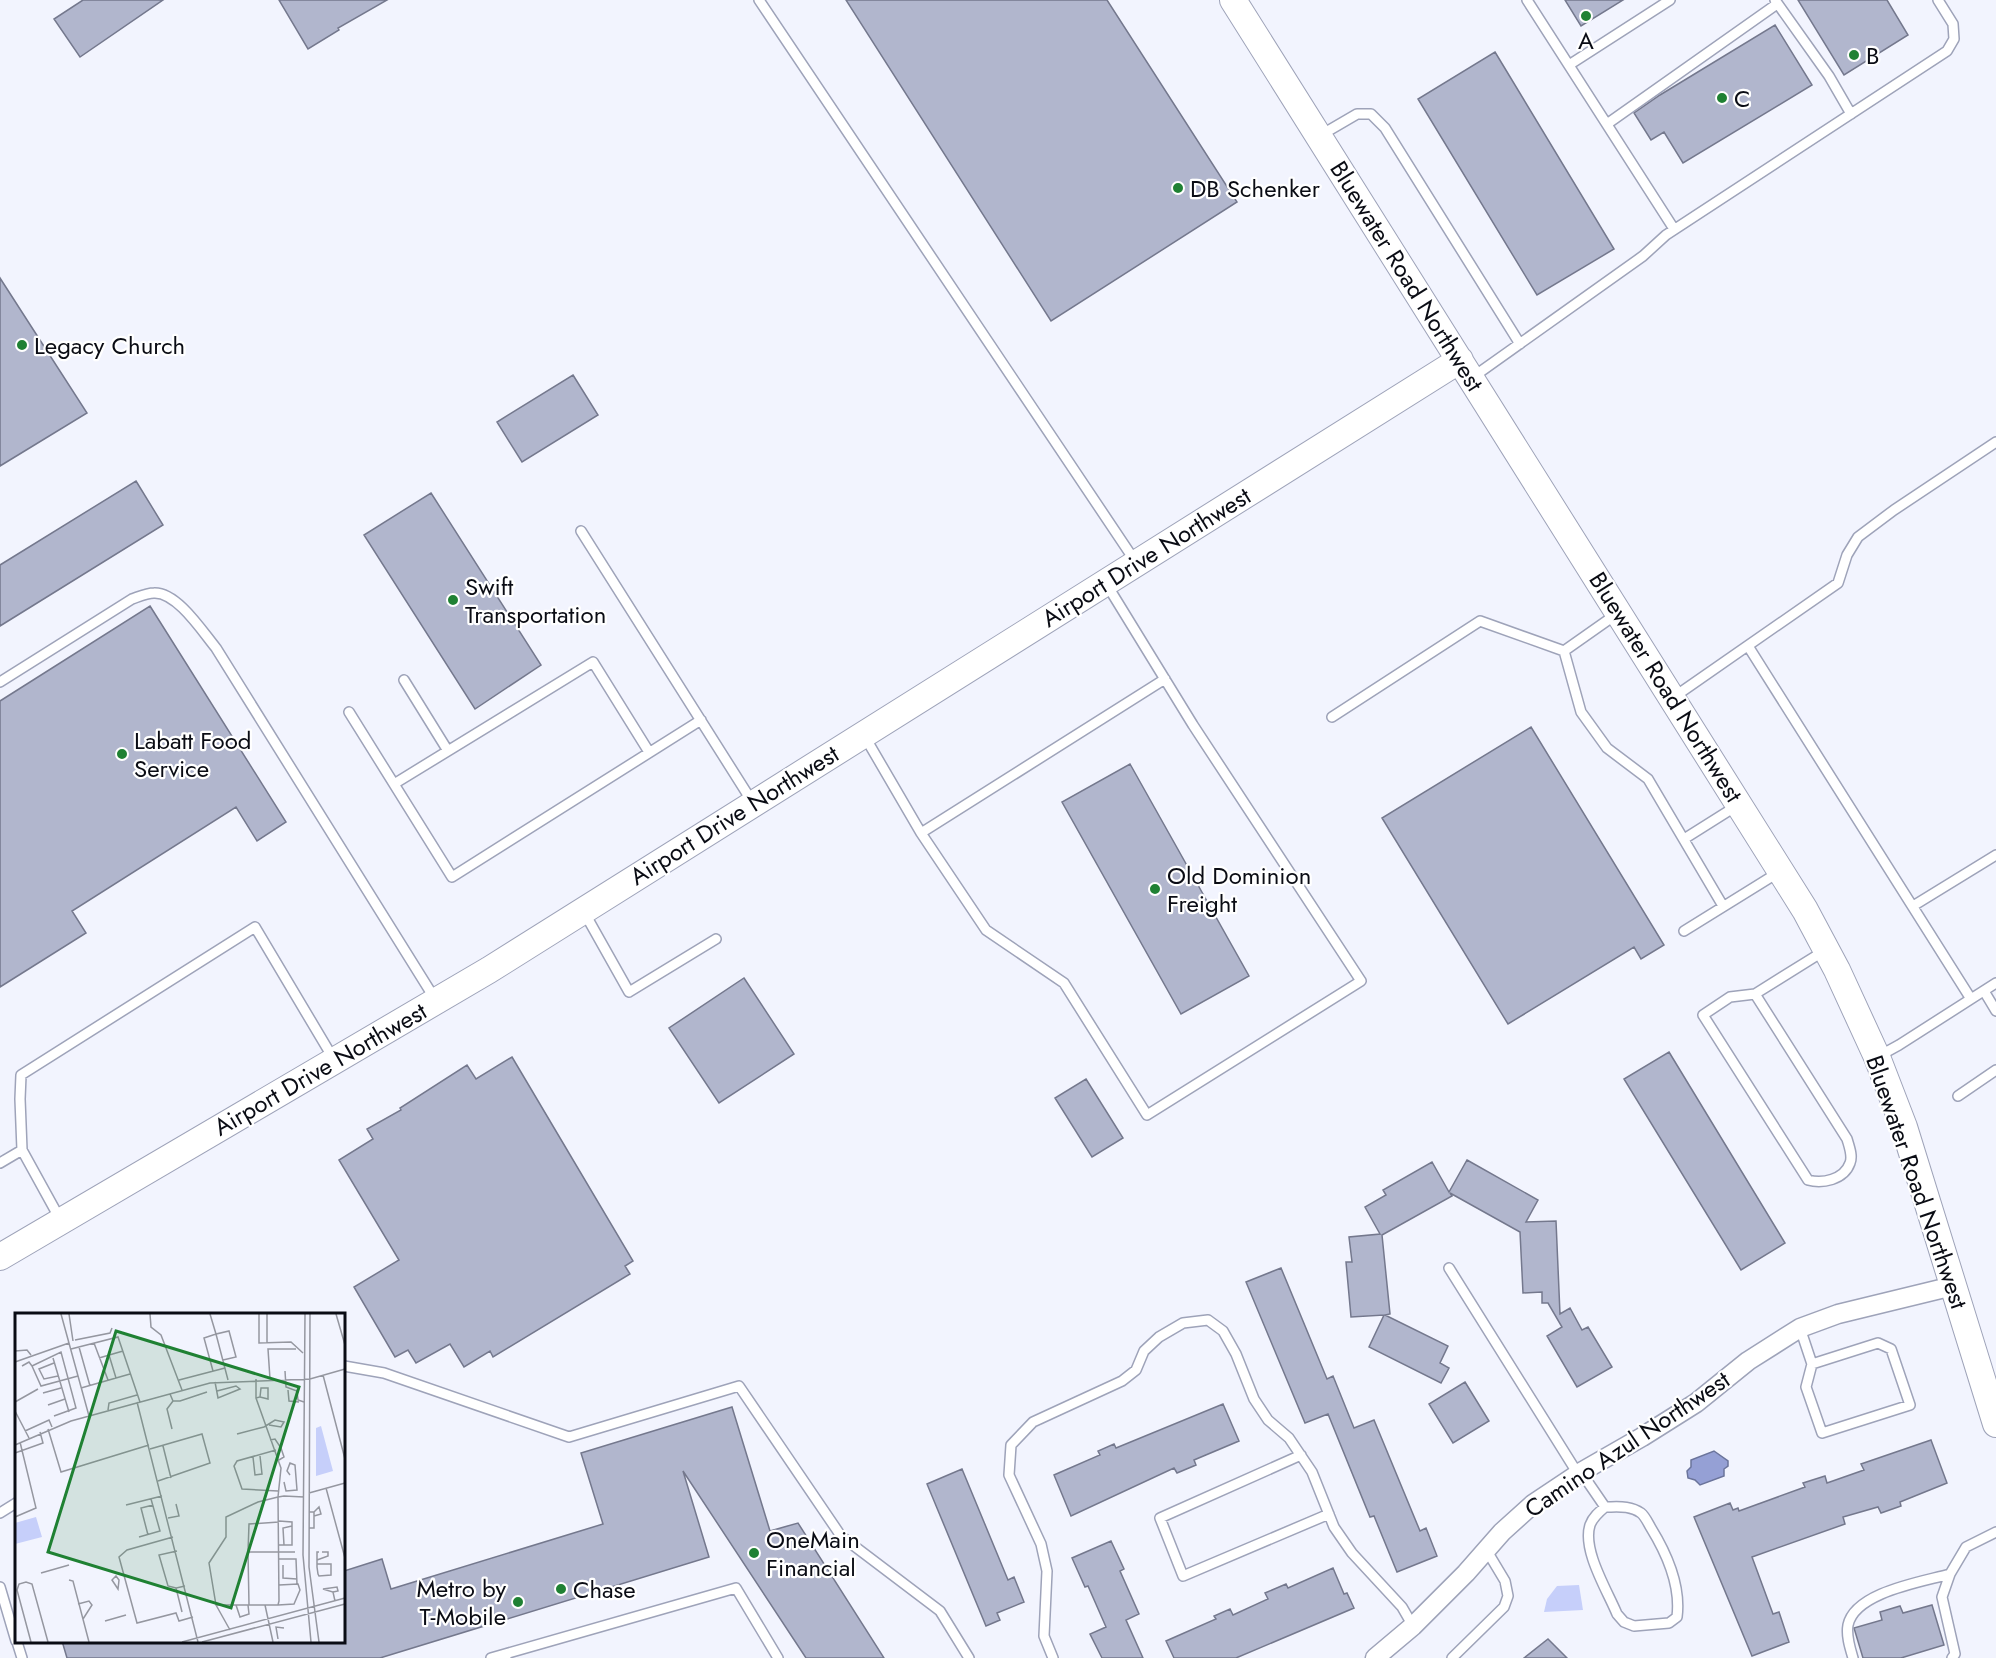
<svg xmlns="http://www.w3.org/2000/svg" width="1996" height="1658" viewBox="0 0 1996 1658" font-family="Jost,sans-serif">
	<style>
		.green { fill: #c6cffa }
		.water { fill: #95a0d5; stroke: #6b749b; stroke-width: 1.5 }
		.building { fill: #b1b6cd; stroke: #74788d; stroke-width: 1.5 }
		.lines { fill: none; stroke-linecap: round; stroke-linejoin: round }
		.lane-casing { stroke: #9ea3b9; stroke-width: 12 }
		.street-casing { stroke: #9ea3b9; stroke-width: 21 }
		.secondary-casing { stroke: #9ea3b9; stroke-width: 28 }
		.lane { stroke: #fff; stroke-width: 9 }
		.street { stroke: #fff; stroke-width: 18 }
		.secondary { stroke: #fff; stroke-width: 26 }
		.poi-dot { fill: #1f8133; stroke: #fff; stroke-width: 2 }
		.labels { text-anchor: middle; dominant-baseline: central; stroke-width: 4.5; stroke-linejoin: round; paint-order: stroke }
		.poi-label { font-size: 24px; fill: #0a0c14; stroke: #fff; text-anchor: start }
		.street-label { font-size: 24px; fill: #0a0c14; stroke: #fff }
		.inset-road { fill: none; stroke: #9597a0; stroke-width: 1.5 }
		.view { fill: #1f8133; fill-opacity: 0.15; stroke: #1f8133; stroke-width: 3 }
		.inset-edge { fill: none; stroke: #0a0c14; stroke-width: 3 }
	</style>
	<rect width="100%" height="100%" fill="#f2f4fe"/>
	<!-- green -->
	<path class="green" d="M1579,1585l4,25 -39,2 3,-13 10,-13z"/>
	<!-- water -->
	<path class="water" d="M1714,1451l14,10v5l-4,3v7l-24,9 -5,-5 -7,-2 -1,-7 4,-4v-7z"/>
	<!-- building -->
	<path class="building" d="M83,0h80l-83,57 -26,-38z
		M279,0h108l-49,28 1,2 -31,19z
		M846,0h261l130,202 -186,119z
		M1565,0h58l-42,26z
		M1798,0h89l21,35 -64,40z
		M1775,25l37,60 -129,78 -19,-31 -13,8 -17,-27 26,-18z
		M1495,52l119,197 -77,46 -119,-196z
		M0,278l87,135 -87,53z
		M573,375l25,40 -76,47 -25,-40z
		M136,481l27,44 -163,101v-61z
		M431,493l110,172 -66,44 -111,-174z
		M150,606l136,216 -29,19 -21,-34 -164,104 14,22 -86,54v-286z
		M1531,727l133,218 -23,14 -7,-12 -126,77 -126,-206z
		M1130,764l119,212 -68,38 -119,-212z
		M744,978l50,76 -75,49 -50,-75z
		M1669,1052l116,191 -44,27 -117,-191z
		M512,1057l121,204 -8,5 5,8 -137,83 -3,-6 -26,16 -14,-23 -34,19 -8,-13 -13,7 -41,-70 45,-27 -60,-100 34,-21 -6,-10 34,-19 -1,-2 67,-43 9,14z
		M1086,1079l37,59 -31,19 -37,-59z
		M1467,1160l71,40 -12,22 30,-1 4,93 10,-6 12,22 6,-3 24,40 -35,20 -30,-51 15,-9 -14,-24h-6v-11l-19,1 -3,-61 -70,-39 2,3 -70,39 8,79 -5,1 63,31 -8,17 9,5 -8,15 -72,-36 15,-32 -33,2 -5,-55h6l-3,-25 31,-3 -15,-27 21,-12 -3,-5 49,-28 17,30z
		M1281,1268l46,111 6,-3 21,52 20,-8 46,111 6,-3 11,28 -40,16 -23,-56 -4,1 -42,-103 -23,9 -59,-141z
		M1465,1382l24,39 -36,22 -24,-39z
		M1223,1404l16,37 -45,19 2,5 -19,8 -3,-5 -103,48 -17,-41 46,-20 -2,-4 16,-7 2,4z
		M732,1407l38,124 28,-8 86,135h-78l-123,-187 26,86 -329,101h-313l-5,-17h282v-70l38,-12 9,30 212,-65 -22,-71z
		M1931,1440l16,43 -47,19 1,4 -20,7 -3,-6 -35,10 2,7 -93,33 21,57 6,-2 10,30 -37,14 -58,-139 36,-14 3,7 5,-2 1,3 66,-24 -2,-4 22,-7 2,7 37,-13 -3,-6z
		M962,1469l46,111 6,-3 10,25 -27,11 3,7 -14,6 -59,-142z
		M1111,1541l13,28 -4,2 19,43 -13,6 17,38h-41l-12,-24 16,-7 -18,-41 -3,1 -13,-29z
		M1333,1568l11,26 3,-1 7,15 -118,50h-62l-8,-17 50,-22 -2,-3 16,-7 3,6 35,-16 -3,-6 21,-9 2,4z
		M1932,1605l12,40 -43,13h-38l-9,-30 28,-8 -2,-8 20,-6 3,7z
		M1548,1639l19,19h-43z"/>
	<g class="lines">
		<defs>
			<path id="lane" d="M759,0l376,561
				M1527,0l147,229
				M1775,0l54,76 22,38
				M1569,65l101,-65
				M1607,124l170,-120
				M1321,135l36,-21h14l14,14 135,216
				M1473,377l170,-121 23,-21 281,-184 7,-12 -1,-15 -15,-24
				M581,531l172,272
				M1618,613l-54,38 17,61 26,36 41,31 75,127
				M1748,646l223,353
				M404,680l44,71
				M0,682l132,-83c6,-2 15,-6 22,-6 23,-1 48,38 62,55l219,351
				M1674,697l164,-114 9,-28 11,-18 36,-27 102,-68
				M349,712l103,165 249,-157
				M1332,717l148,-96 84,30
				M865,737l56,96 65,97 78,53 83,132 214,-134 -168,-256 -86,-140
				M394,784l199,-122 56,90
				M921,833l244,-154
				M1684,839l54,-34
				M1913,906l83,-51
				M584,912l45,80 87,-53
				M1684,931l95,-59
				M1984,991l12,20
				M1755,994l92,145c2,7 6,17 3,24 -6,17 -28,21 -42,17l-105,-165 27,-18 25,-3 69,-43
				M1879,1056l20,-11 97,-62
				M1958,1096l38,-26
				M22,1150l-2,-51 1,-24 234,-148 78,131
				M0,1163l22,-13 38,69
				M1449,1268l129,206
				M1800,1328l12,36 66,-21 13,6 19,56 -88,28 -16,-46 6,-23
				M344,1366l40,7 185,64 170,-51 102,150 99,75 29,47
				M1301,1455l-141,63 23,58 146,-62
				M1581,1472l24,35c12,0 25,-2 36,6 4,3 7,10 10,15 16,26 30,58 26,89l-8,6 -35,3 -10,-4 -7,-8c-10,-24 -35,-64 -27,-89 3,-8 9,-13 15,-18
				M0,1513l16,-10
				M0,1587l16,54
				M17,1642l5,16
				M505,1654l231,-66 42,70
				M491,1658l14,-4 1,4
				M1053,1658l-9,-22 3,-65 -6,-27 -32,-69 2,-30 22,-23 89,-41 14,-11 8,-19 15,-14 24,-14 25,-3 15,11 13,23 18,45 14,21 21,18 23,34 22,55 18,26 50,54 11,19
				M1452,1658l52,-51 4,-11 -3,-15 -18,-30
				M1853,1658c-3,-10 -7,-22 -5,-33 7,-33 74,-43 102,-51
				M1952,1658l3,-4 -13,-57 8,-23 16,-27 30,-15"/>
			<path id="street" d="M1375,1658l38,-32 53,-53 36,-41 31,-28 48,-32 61,-35 54,-34 52,-42 52,-33 38,-14 115,-28"/>
			<path id="secondary" d="M1233,0l572,910 32,60 40,87 27,70 92,297
				M0,1257l489,-287 971,-610"/>
		</defs>
		<!-- lane casing -->
		<use href="#lane" class="lane-casing"/>
		<!-- street casing -->
		<use href="#street" class="street-casing"/>
		<!-- secondary casing -->
		<use href="#secondary" class="secondary-casing"/>
		<!-- lane -->
		<use href="#lane" class="lane"/>
		<!-- street -->
		<use href="#street" class="street"/>
		<!-- secondary -->
		<use href="#secondary" class="secondary"/>
	</g>
	<!-- markers -->
	<g class="poi-dot">
		<circle cx="1586" cy="16" r="6"/>
		<circle cx="1854" cy="55" r="6"/>
		<circle cx="1722" cy="98" r="6"/>
		<circle cx="1178" cy="188" r="6"/>
		<circle cx="22" cy="345" r="6"/>
		<circle cx="453" cy="600" r="6"/>
		<circle cx="122" cy="754" r="6"/>
		<circle cx="1155" cy="889" r="6"/>
		<circle cx="754" cy="1553" r="6"/>
		<circle cx="561" cy="1589" r="6"/>
		<circle cx="518" cy="1602" r="6"/>
	</g>
	<g class="labels">
		<!-- poi labels -->
		<g class="poi-label">
			<text x="1586" y="40" text-anchor="middle">A</text>
			<text x="1866" y="55">B</text>
			<text x="1734" y="98">C</text>
			<text x="1190" y="188">DB Schenker</text>
			<text x="34" y="345">Legacy Church</text>
			<text x="465" y="586">Swift<tspan x="465" dy="28">Transportation</tspan></text>
			<text x="134" y="740">Labatt Food<tspan x="134" dy="28">Service</tspan></text>
			<text x="1167" y="875">Old Dominion<tspan x="1167" dy="28">Freight</tspan></text>
			<text x="766" y="1539">OneMain<tspan x="766" dy="28">Financial</tspan></text>
			<text x="506" y="1588" text-anchor="end">Metro by<tspan x="506" dy="28">T-Mobile</tspan></text>
			<text x="573" y="1589">Chase</text>
		</g>
		<!-- street labels -->
		<g class="street-label">
			<text transform="translate(1407 276) rotate(58)">Bluewater Road Northwest</text>
			<text transform="translate(1146 557) rotate(-32)">Airport Drive Northwest</text>
			<text transform="translate(1666 687) rotate(58)">Bluewater Road Northwest</text>
			<text transform="translate(734 815) rotate(-32)">Airport Drive Northwest</text>
			<text transform="translate(320 1069) rotate(-30)">Airport Drive Northwest</text>
			<text transform="translate(1917 1182) rotate(71)">Bluewater Road Northwest</text>
			<text transform="translate(1627 1444) rotate(-34)">Camino Azul Northwest</text>
		</g>
	</g>
	<!-- overview -->
	<g transform="translate(15 1313)">
		<rect width="330" height="330" fill="#f2f4fe"/>
		<path d="M306,113l12,45 -17,5v-48zM21,204l6,20 -27,7v-21z" fill="#c6cffa"/>
		<path class="inset-road" d="M46,1l28,102M54,1l4,27M135,1l1,13 10,8 21,55M195,1l6,20 13,-3 7,26 -13,3M244,1v29l32,-1 12,11M290,1l-2,241 8,87M295,1l-1,253 10,75M321,1l9,31M60,27l35,-7 2,-5M79,30l14,37M252,30v-29M64,34l11,39M56,36l47,-12 22,65M0,38l12,-1 4,5M94,42l7,23M38,45l16,54M84,45l24,-7M0,49l54,-19M39,50l-15,6 5,10 14,-3M7,53l7,-4 3,4 29,-14 15,56 -22,8M17,53l9,20 37,-10M198,58l-9,-33 12,-4 12,46M270,58l1,16 11,4 1,9 6,2M308,62l22,84M241,66v19l25,70 -3,29 1,104 -1,4h-62l-7,-42 17,-26v-20l32,-15 20,-5 6,-1 20,1M255,66l-2,-30h28M164,67l46,-12M200,69l3,16 22,-9 -4,-3 -19,5M66,75l49,-14M273,77l1,11 10,1M28,80l18,-5M155,81l3,7h7l27,-9M241,85l4,-1 1,-9h7v11l-8,-2M0,89l23,-13M122,89l61,240M33,92l17,-6M93,97l1,-7 28,-8M0,98l14,27M249,114l11,-7 9,2 -3,5 -12,-2M33,116l13,43 88,-27M157,116l-5,-20 6,-8M10,118l24,-11 3,7M222,121l27,-7M255,127l5,-1 6,9 3,9 -5,3M0,132l56,-24 139,-38 100,-4 35,-10M148,133l8,32M135,136l52,-15 8,29 -52,18M261,137l-39,11 -3,5 8,23 36,2M0,140l28,-10 -3,-11M238,144l2,18 7,-1 -2,-18M269,169l2,9 11,-1 -2,-25 -5,-2 -3,8 3,4M311,175l19,70M294,180l36,-10M111,192l36,-9M294,199h5v16h-5M299,199l5,-5 2,7 -7,2M0,204l21,-9 -16,-66M153,205l11,-2 -3,-12M133,222l-7,-27 12,-3M124,224l21,-6 -9,-32M158,224l-46,13 -8,7 18,66 39,-10 3,8 14,-4M264,232h13v-23l-13,-1M269,232l-1,-17 9,-2M233,239l1,-28 30,-2M264,246h17l1,25M302,247l11,-4v-4h-6M302,251h14v11l-12,1 -1,-2 -1,-7v-15h2M268,252v13l14,1M26,260l28,-8M101,263l3,4 -1,9 -6,-9zM54,267l4,1 16,61M161,275l-8,-2 -9,-31 18,-4M318,279l5,-1 -1,-4 -14,2 10,3 2,9M63,291l11,-3 3,4 -9,14M201,292l14,25M221,292l4,12 9,-3 -1,-9M234,292l-1,-53h47M250,292l8,37M263,292l16,-1 6,-14 -2,-6 -19,1M167,299l-6,-24 9,-2M90,308l21,-6M263,326l-2,-12 8,1M16,329l-14,-52 2,-6 7,-2 6,2 16,58M167,329l163,-44M187,329l143,-38"/>
		<path class="view" d="M101,18l183,56 -68,221 -183,-56z"/>
		<rect width="330" height="330" class="inset-edge"/>
	</g>
</svg>
